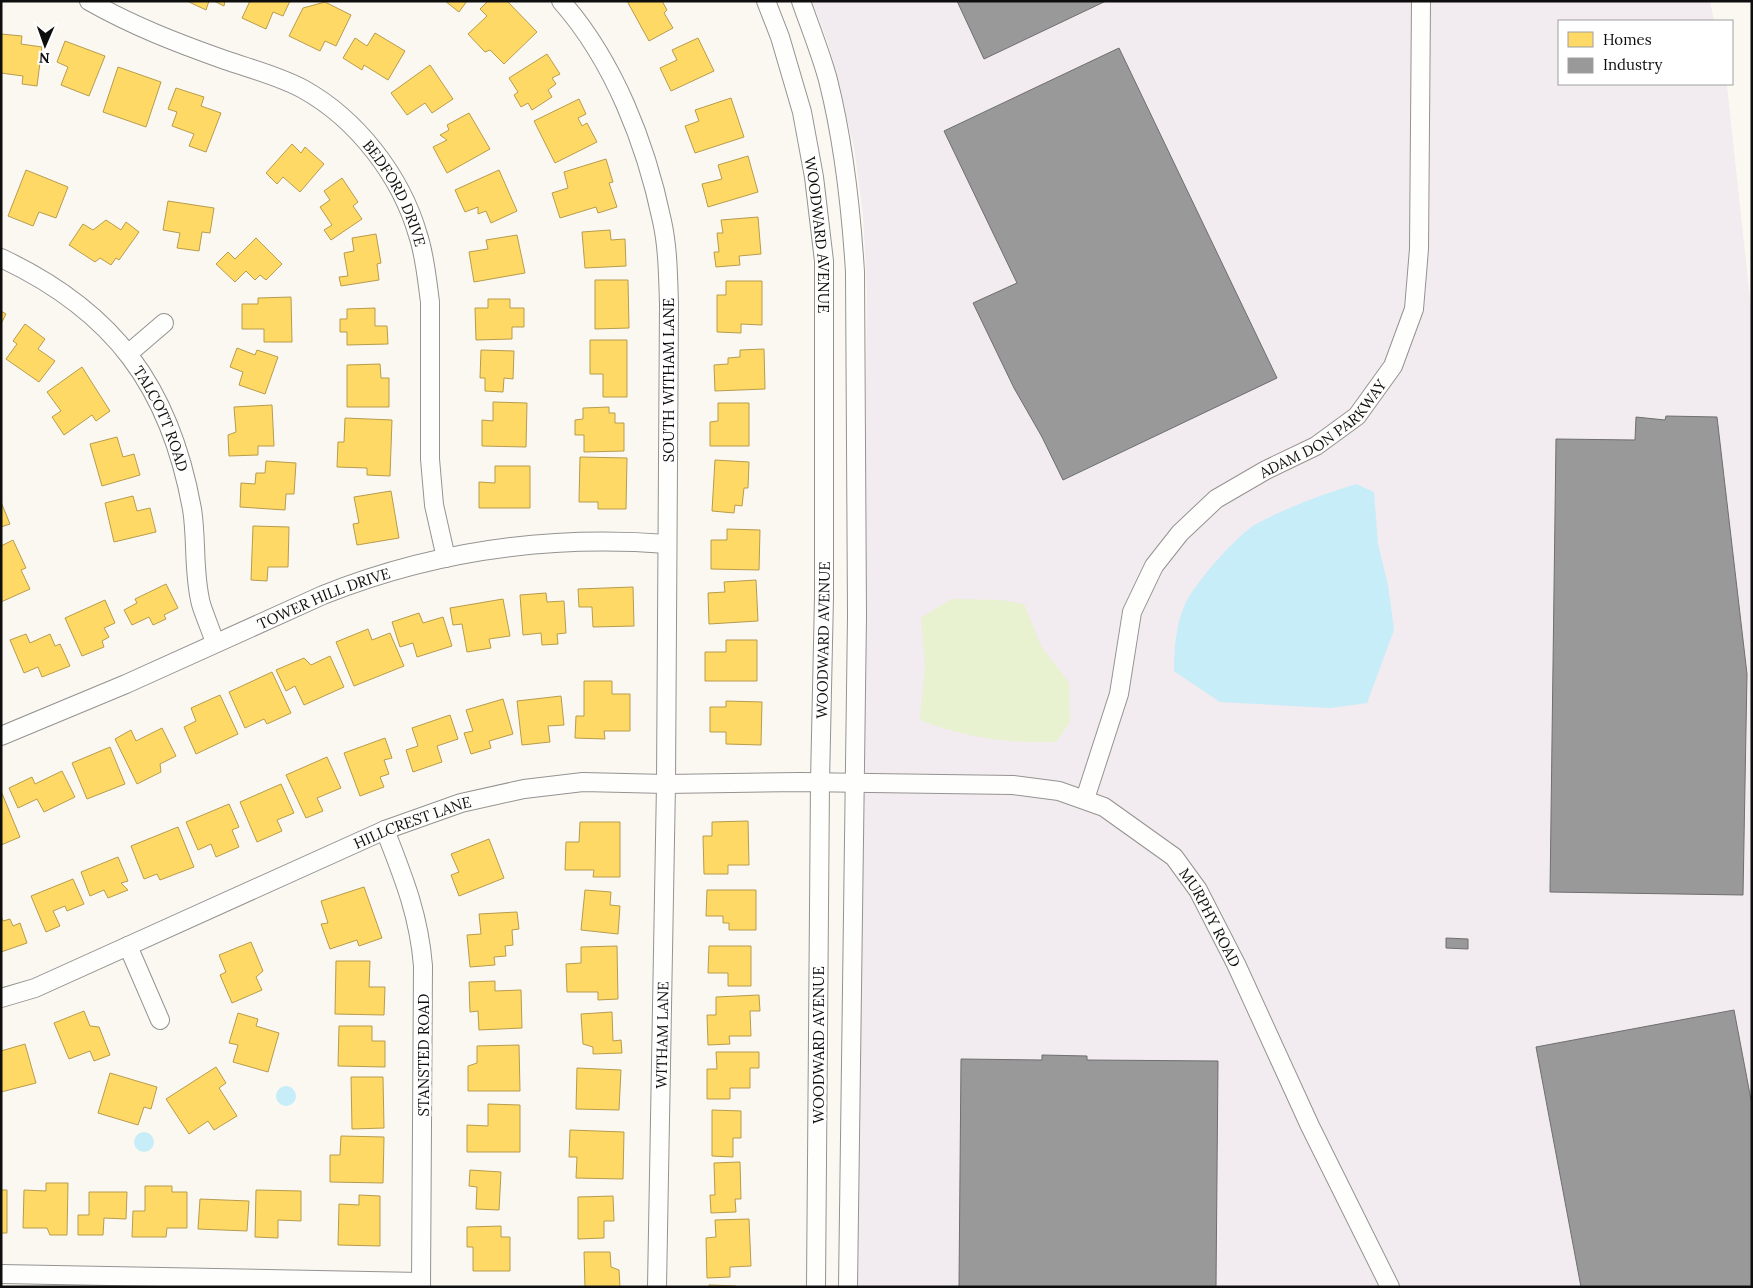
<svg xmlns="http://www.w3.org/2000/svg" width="1753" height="1288" viewBox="0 0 1753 1288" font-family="Lora,serif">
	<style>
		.industrial { fill: #f2ebef }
		.green { fill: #e8f1d0 }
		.water { fill: #c6edf8 }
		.homes { fill: #ffd966; stroke: #b79c4c }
		.industry { fill: #999; stroke: #6f6f6f }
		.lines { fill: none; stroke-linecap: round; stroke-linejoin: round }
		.minor-casing { stroke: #959391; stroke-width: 20 }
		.minor { stroke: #fefefd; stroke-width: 18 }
		.labels { text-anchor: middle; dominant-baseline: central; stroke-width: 5; stroke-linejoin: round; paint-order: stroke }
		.street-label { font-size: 15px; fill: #0e0e0e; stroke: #fff }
	</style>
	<rect width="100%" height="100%" fill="#fbf8f2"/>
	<!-- industrial -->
	<path class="industrial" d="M812,1h898l4,20h-155v63h167l1,2 25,231v970h-895l10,-995 -4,-78 -9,-67 -26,-104z"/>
	<!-- green -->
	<path class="green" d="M951,599l51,1 22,4 17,42 28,37 1,39 -14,20c-50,1 -89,-4 -136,-22l5,-54 -4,-48z"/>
	<!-- water -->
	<path class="water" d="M1356,484l18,8 4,52 10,41 6,45 -27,73 -37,5 -110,-6 -46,-31c0,-23 2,-46 11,-67 10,-21 52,-69 71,-80 32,-17 65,-29 100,-40z
		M276 1096a10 10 0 1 1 20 0a10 10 0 1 1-20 0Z
		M134 1142a10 10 0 1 1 20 0a10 10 0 1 1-20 0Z"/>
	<!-- homes -->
	<path class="homes" d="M187,1h22l-3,9z
		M214,1h11l-1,5z
		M250,1h40l-7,15 -10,-4 -7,17 -24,-11z
		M445,1h22l-8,11z
		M488,1h19l30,31 -33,32 -14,-14 -5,2 -17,-18 19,-18 -7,-7z
		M627,1h35l5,9 -3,3 9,15 -24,13z
		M325,2l26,13 -15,31 -11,-5 -5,10 -31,-15 14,-28z
		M375,33l30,18 -17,29 -24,-15 -2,5 -19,-12 12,-20 12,8z
		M1,34l21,2 -1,8 21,3 -5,39 -15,-2 1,-8 -22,-3z
		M698,38l16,33 -43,20 -11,-23 17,-8 -5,-10z
		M65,41l40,15 -16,40 -28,-11 7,-18 -11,-5z
		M547,54l13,20 -8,4 4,6 -8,6 4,7 -20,13 -4,-7 -7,4 -7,-12 4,-3 -9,-14z
		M430,65l23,34 -21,14 -7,-10 -18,12 -16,-22z
		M118,67l43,15 -15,45 -43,-15z
		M176,88l28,9 -3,9 20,7 -15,39 -17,-6 5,-12 -22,-8 5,-14 -9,-3z
		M731,98l13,39 -49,16 -10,-27 14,-5 -4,-11z
		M579,99l7,15 -8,4 4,8 5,-3 10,19 -42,21 -21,-42z
		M469,113l21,36 -43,24 -14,-26 14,-7 -7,-5 9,-5 -2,-5z
		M292,144l9,9 4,-6 19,17 -24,28 -17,-15 -6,7 -11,-11z
		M748,156l10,36 -50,15 -6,-23 20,-5 -4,-14z
		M606,159l7,23 -4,1 8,24 -19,6 -2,-6 -36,11 -8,-25 16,-5 -4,-16z
		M26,170l42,17 -12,31 -17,-6 -6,14 -25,-10z
		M499,170l18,41 -26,12 -5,-12 -8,3v-7l-13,5 -10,-22z
		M342,178l16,24 -5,4 9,13 -31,21 -7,-10 8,-5 -12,-18 10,-7 -6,-9z
		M168,201l46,7 -4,25 -8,-1 -3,19 -22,-3 3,-15 -17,-3z
		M758,217l3,37 -22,2 1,9 -24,2 -2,-15h5l-2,-19h6l-2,-13z
		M106,220l15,10 5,-8 13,10 -20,28 -3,-2 -5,7 -11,-7 -5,4 -26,-17 14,-21 10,6z
		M610,230l1,10 14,-1 1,27 -41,2 -3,-36z
		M376,234l5,29 -4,1 2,16 -38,6 -2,-9 9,-1 -4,-23 10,-2 -2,-13z
		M517,235l8,38 -51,9 -5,-30 19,-3 -2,-9z
		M256,238l26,26 -16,16 -6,-5 -5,5 -9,-9 -11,11 -19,-18 12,-12 7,7z
		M595,280h33l1,48 -34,1z
		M726,281h36v44l-21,-1v9l-24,-1v-37h9z
		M291,297l1,45h-28v-13h-22v-25h16v-6z
		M488,299h22v9h14v19h-12v12l-36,1 -1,-32h13z
		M375,308v18h12l1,18 -41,1v-13h-7v-13h7v-10z
		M1,311l5,3 -5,10z
		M25,324l20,15 -7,10 17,12 -16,21 -33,-23 11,-15 -4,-3z
		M590,340h37v57h-24v-23h-13z
		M237,348l18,7 2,-5 21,7 -13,37 -26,-9 4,-13 -13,-5z
		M764,349l1,40 -50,2 -1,-26 14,-1v-6l12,-1v-7z
		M481,350l33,1 -1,28 -9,-1 -1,14 -18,-1v-13h-5z
		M380,364l1,14h8v29h-42v-42z
		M82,367l28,44 -14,10 -4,-6 -28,20 -12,-18 9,-6 -14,-19z
		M493,402l34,1 -1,44 -44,-1v-26l11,1z
		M718,403h31v43h-39v-24l8,-1z
		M272,405l2,41h-16v9l-29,1 -1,-21 8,-3 -2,-25z
		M609,407v6h6v10h9v28l-40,1v-17h-9v-15l8,-1v-11z
		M345,418l47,2 -2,56 -23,-1v-7l-30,-1 1,-25h6z
		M117,437l6,20 11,-3 6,21 -38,11 -12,-42z
		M580,457l47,1 -1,51h-28v-7h-19z
		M715,460l34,2 -1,26h-4l-2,18 -7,-1 -1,8 -22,-2z
		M266,461l30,2 -2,31h-8l-1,16 -45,-3 1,-24 14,1 1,-11h9z
		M495,466h35v42h-51v-26l16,1z
		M391,491l8,47 -42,7 -4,-21 6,-1 -5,-26z
		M133,496l4,15 13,-3 6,24 -42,10 -9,-39z
		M1,502l9,22 -9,3z
		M253,526l36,1 -1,40h-20l-1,14 -16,-1z
		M727,529l33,1 -1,40 -48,-1v-29h16z
		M13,540l13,28 -5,2 9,19 -29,13v-56z
		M756,580l2,41 -49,3 -1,-31 17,-1 -1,-10z
		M166,584l12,24 -14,7 2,4 -13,6 -4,-8 -17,8 -8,-15 13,-7 -2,-4z
		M633,587l1,39 -41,1 -1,-20h-13l-1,-18z
		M546,593l1,9 17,-1 2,32 -9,1 1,10 -16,1 -1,-12 -18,2 -3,-40z
		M503,599l7,37 -21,3 2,9 -24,4 -5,-28 -9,1 -3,-17z
		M105,600l10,23 -11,5 5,9 -7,4 2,6 -22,9 -17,-38z
		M419,613l4,10 20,-6 9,29 -35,11 -4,-14 -13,4 -8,-25z
		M368,629l4,11 18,-7 14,33 -50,20 -18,-44z
		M26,634l4,9 20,-9 5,12 5,-2 10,22 -28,11 -4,-10 -14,6 -14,-33z
		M726,640h31v41h-52v-29h21z
		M330,656l14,31 -40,18 -9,-19 -9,5 -10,-21 28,-12 7,7z
		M272,672l19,41 -24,11 -3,-5 -19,9 -16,-36z
		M584,681h28v13h18v37h-26l1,8 -30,-1 1,-22h8z
		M220,695l18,39 -42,20 -12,-27 12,-6 -5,-13z
		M561,696l3,29 -16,1 2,16 -28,3 -5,-44z
		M503,699l10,35 -24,7 2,7 -20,6 -7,-21 9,-2 -7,-21z
		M726,701l36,1 -1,43 -35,-1v-12h-16v-25h16z
		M450,715l8,24 -21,7 5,16 -29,10 -7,-22 12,-4 -6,-18z
		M162,728l14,28 -16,8 1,8 -24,12 -22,-45 16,-9 5,11z
		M385,738l7,20 -8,2 5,14 -9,3 4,10 -24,9 -16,-43z
		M110,747l15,37 -38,15 -15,-36z
		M327,757l14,31 -24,10 6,13 -17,7 -20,-43z
		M62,771l13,26 -31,15 -7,-13 -19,9 -9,-20 23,-11 3,7z
		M281,784l13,29 -17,7 5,11 -25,11 -17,-40z
		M1,791l19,46 -19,8z
		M229,804l10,23 -7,3 7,17 -23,10 -5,-13 -13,6 -12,-28z
		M748,821l1,44h-21v9h-24l-1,-38h9v-14z
		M580,822h40v55h-27l1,-7h-29l1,-28h13z
		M178,827l16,40 -34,13 -3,-6 -13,5 -13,-33z
		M489,839l15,39 -45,18 -8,-21 8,-3 -8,-18z
		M118,857l10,24 -7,2 7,7 -20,8 -4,-8 -14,6 -9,-24z
		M73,879l11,25 -17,7 -2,-5 -12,5 7,15 -14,6 -15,-36z
		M364,887l18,51 -23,8 -2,-6 -27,9 -9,-25 7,-1 -7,-22z
		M585,890l26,2 -1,13 10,1 -2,28 -37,-4z
		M707,890h49v40h-27v-7h-6v-7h-17z
		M517,912l2,17 -7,1 1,15 -8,1 1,10 -12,1 1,8 -25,2 -3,-32 14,-1 -2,-20z
		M1,916l2,5 7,-2 3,7 7,-3 7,20 -26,9z
		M251,942l12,29 -7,6 6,13 -30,13 -12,-28 6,-3 -7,-17z
		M617,946l1,53 -20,1v-8h-31l-1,-28 15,-1v-16z
		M709,946h42v40h-23v-13h-20z
		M336,961h34l-1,26h16l-1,28 -49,-1z
		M495,981v10l26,-1 1,38 -43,2 -1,-19 -8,1 -1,-30z
		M759,995l1,16h-10l1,25h-22l1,8 -22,1 -1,-30h9v-18z
		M84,1011l6,15 9,1 11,28 -16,6 -4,-10 -21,8 -15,-36z
		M612,1012l1,29 8,-1 1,13 -29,1v-7l-10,-3 -2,-30z
		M238,1013l20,6 -2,7 23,7 -11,39 -35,-10 5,-17 -9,-2z
		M339,1026h33v15h13v26l-47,-1z
		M25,1044l11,39 -35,9v-41z
		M519,1045l1,46h-52v-25l9,-3v-17z
		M716,1052h43v16h-9v20h-20v11h-23v-30h10z
		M216,1067l10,16 -7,5 18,28 -23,14 -6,-9 -19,13 -23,-35z
		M577,1068l44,2 -2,40 -43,-1z
		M110,1073l47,14 -6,22 -7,-2 -6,18 -40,-12z
		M351,1077h32l1,51 -32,1z
		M488,1104l32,1v47h-53v-27l21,1z
		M712,1110l29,1v27h-8v19l-21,-1z
		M570,1130l54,2 -1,47 -47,-1 1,-21h-8z
		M341,1136l43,1 -1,46 -53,-1v-27h10z
		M740,1162l1,37h-6l1,13 -25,1 -1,-18h5l-1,-32z
		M470,1170l31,2 -2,38 -23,-1 1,-22 -8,-1z
		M46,1183h22l-1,52h-17l-3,-7h-24l1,-38 22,1z
		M145,1186h27v6h15v36h-20l-1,9h-34l1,-26h12z
		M1,1190h6v43h-6z
		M256,1190l45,1v30l-23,-1v18l-23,-1z
		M89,1192h38l-1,27 -22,-1 -1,17h-25v-20h11z
		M359,1195l21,1v50l-42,-1 1,-41 20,1z
		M613,1196l1,25h-10v17l-26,1v-42z
		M200,1199l49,2 -2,30 -49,-2z
		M749,1219l2,47 -21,1v10l-23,1 -1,-40 10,-1 -1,-17z
		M501,1226v11h9v34h-37v-24h-6v-20z
		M584,1252h26l1,15 8,3 1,17h-35z
		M709,1285l27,1v1h-27z"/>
	<!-- industry -->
	<path class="industry" d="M957,1h149l-122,58z
		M1119,48l158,330 -214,102 -21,-43 -28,-49 -41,-85 44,-20 -73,-152z
		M1666,416l51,1 30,257 -4,221 -193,-3 6,-453 79,1 1,-23 29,3z
		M1446,938l22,1v10l-22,-1z
		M1734,1010l18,95v182h-171l-45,-240z
		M1042,1055l45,1v4l131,1 -2,226h-257l2,-228 81,1z"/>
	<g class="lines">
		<defs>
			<g id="minor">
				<path id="s1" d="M89,1c44,25 88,42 136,59 26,9 54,16 78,29 54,30 98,87 115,146 7,21 9,45 12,67v157l4,46 12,53"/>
				<path d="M561,1c53,60 85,143 101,220 6,27 6,55 7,83l-3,480 -9,503"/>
				<path id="s2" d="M766,1l14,36 22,75 12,65 10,84v336l-4,185 -4,505"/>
				<path d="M801,1c9,26 20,53 27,79 16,63 23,128 27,192l2,344 -9,671"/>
				<path id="s3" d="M1,258c113,53 169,129 191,251 5,31 1,64 9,95 4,13 10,26 14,39"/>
				<path d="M129,353l35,-30"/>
				<path id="s4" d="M1,736l125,-52 197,-89c110,-44 227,-60 344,-51"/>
				<path id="s5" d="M1085,799l34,-105 13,-82 22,-46 26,-33 36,-34 50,-29 50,-24 41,-30 36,-50 21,-57 5,-60 2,-248"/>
				<path d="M385,830c18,46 34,85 38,136l-2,321"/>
				<path d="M128,946l32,74"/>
				<path id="s6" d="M1,998l34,-10 350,-158 76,-27 63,-14 59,-7 83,2 134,-2 213,3 46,6 45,16 70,50 24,33 38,74 74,162 80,161"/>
				<path d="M1,1274l420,8"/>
			</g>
		</defs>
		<!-- minor casing -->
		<use href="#minor" class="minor-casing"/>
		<!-- minor -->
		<use href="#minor" class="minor"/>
	</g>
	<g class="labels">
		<!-- street labels -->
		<g class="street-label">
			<text stroke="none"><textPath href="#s1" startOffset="374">BEDFORD DRIVE</textPath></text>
			<text stroke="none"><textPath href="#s2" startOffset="241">WOODWARD AVENUE</textPath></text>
			<text transform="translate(668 380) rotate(-90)">SOUTH WITHAM LANE</text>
			<text stroke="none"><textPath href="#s3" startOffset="234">TALCOTT ROAD</textPath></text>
			<text stroke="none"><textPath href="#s5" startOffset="465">ADAM DON PARKWAY</textPath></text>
			<text stroke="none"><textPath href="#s4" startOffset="351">TOWER HILL DRIVE</textPath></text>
			<text transform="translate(823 640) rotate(-89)">WOODWARD AVENUE</text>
			<text stroke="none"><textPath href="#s6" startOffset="448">HILLCREST LANE</textPath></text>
			<text stroke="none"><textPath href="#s6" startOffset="1305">MURPHY ROAD</textPath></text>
			<text transform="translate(662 1035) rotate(-89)">WITHAM LANE</text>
			<text transform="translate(818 1045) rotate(-90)">WOODWARD AVENUE</text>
			<text transform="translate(423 1055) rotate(-90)">STANSTED ROAD</text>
		</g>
	</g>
	<!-- border -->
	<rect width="1753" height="1288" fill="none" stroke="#0e0e0e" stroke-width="5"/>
	<!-- legend -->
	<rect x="1558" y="20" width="175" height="65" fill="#ffffff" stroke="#9f9f9f"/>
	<rect x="1568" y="32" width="25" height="15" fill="#ffd966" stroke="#9f9f9f"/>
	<text x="1603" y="45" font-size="15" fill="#0e0e0e">Homes</text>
	<rect x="1568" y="58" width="25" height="15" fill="#999999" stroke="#9f9f9f"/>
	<text x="1603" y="70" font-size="15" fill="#0e0e0e">Industry</text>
	<!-- north arrow -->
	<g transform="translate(45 45) rotate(182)" stroke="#ffffff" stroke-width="4" paint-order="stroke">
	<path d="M0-4L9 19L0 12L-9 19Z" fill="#0e0e0e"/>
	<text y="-8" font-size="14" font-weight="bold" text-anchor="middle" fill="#0e0e0e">N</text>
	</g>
</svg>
